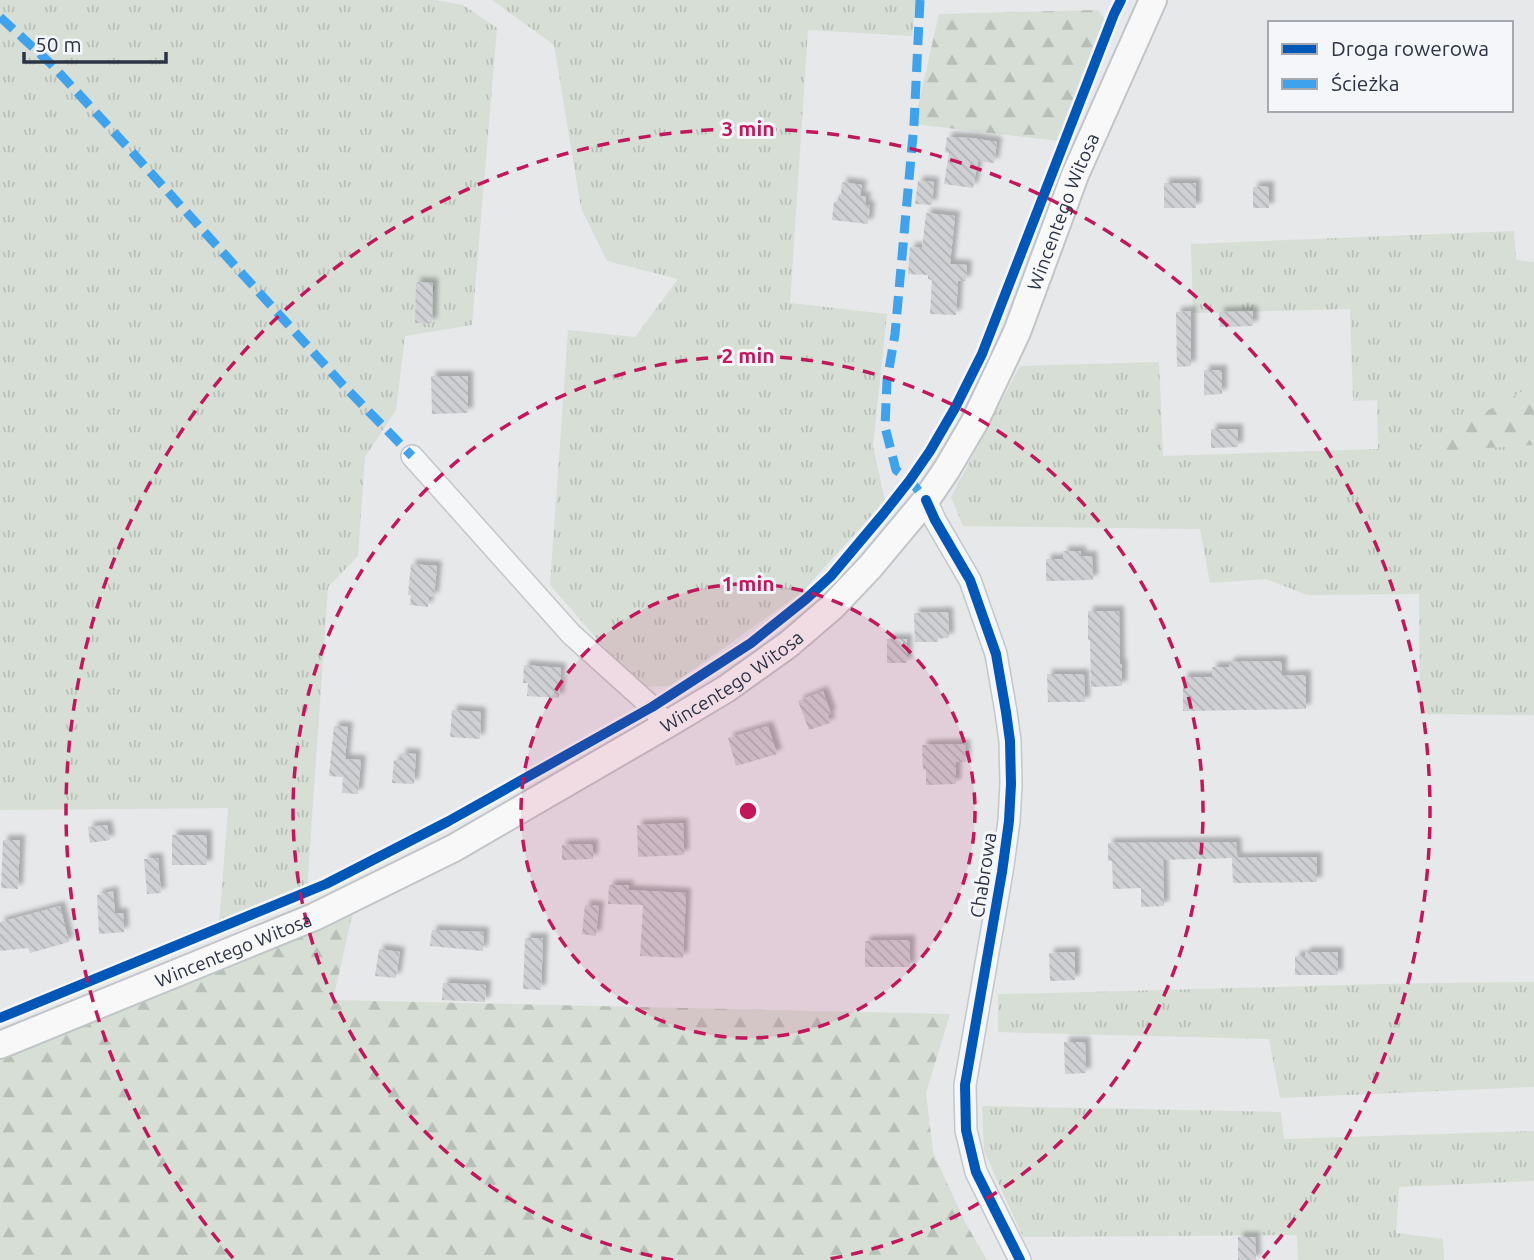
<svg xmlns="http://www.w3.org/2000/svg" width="1534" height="1260" viewBox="0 0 1534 1260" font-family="Ubuntu,sans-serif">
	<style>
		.grass { fill: url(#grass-tufts) }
		.forest { fill: url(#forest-firs) }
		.building { fill: url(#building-back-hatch); filter: url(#shadow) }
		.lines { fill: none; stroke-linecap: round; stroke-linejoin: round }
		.minor-casing { stroke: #c4c6c8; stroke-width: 24 }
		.major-casing { stroke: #c2c5c8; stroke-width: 30 }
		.minor { stroke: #f5f6f7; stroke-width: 21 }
		.major { stroke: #f8f8f8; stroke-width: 26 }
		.quiet { stroke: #3ea3ec; stroke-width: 9; stroke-dasharray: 18 9; stroke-linecap: butt }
		.cycleway-casing { stroke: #f4f6f9; stroke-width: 15 }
		.cycleway { stroke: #0057b8; stroke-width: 10 }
		.ring { fill: none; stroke: #c2185b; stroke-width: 3.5; stroke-dasharray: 12 9 }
		.labels { text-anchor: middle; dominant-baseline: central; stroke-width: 6; stroke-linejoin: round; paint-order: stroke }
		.street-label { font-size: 19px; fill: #2b3445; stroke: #f4f6f9 }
		.centre { fill: #c2185b; stroke: #f4f6f9; stroke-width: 3.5 }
		.ring-label { font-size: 21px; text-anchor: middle; font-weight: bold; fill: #c2185b; stroke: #f4f6f9; stroke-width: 6; stroke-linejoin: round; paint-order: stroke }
	</style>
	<defs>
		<pattern id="grass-tufts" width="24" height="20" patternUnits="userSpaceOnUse" patternTransform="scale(1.75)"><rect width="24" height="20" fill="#d6ded6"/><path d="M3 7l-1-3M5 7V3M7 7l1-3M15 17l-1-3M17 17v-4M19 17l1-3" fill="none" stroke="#b8bfb9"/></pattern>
		<pattern id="forest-firs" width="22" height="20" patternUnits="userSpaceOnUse" patternTransform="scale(1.75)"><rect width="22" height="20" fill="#d6ded6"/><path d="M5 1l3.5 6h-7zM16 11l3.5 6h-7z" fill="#b8bfb9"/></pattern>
		<pattern id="building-back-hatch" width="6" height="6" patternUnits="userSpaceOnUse" patternTransform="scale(1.75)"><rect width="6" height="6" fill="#ced0d3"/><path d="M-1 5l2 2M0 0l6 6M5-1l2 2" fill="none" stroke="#b1b3b6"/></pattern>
		<filter id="shadow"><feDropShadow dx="5" dy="-5" stdDeviation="2" flood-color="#0004"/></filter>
	</defs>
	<rect width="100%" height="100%" fill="#e6e8ea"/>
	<!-- grass -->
	<path class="grass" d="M0,0h435l28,5 34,23 -25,297 -67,11 -9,74 -31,47 -7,99 -30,31 -21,302 -88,37 9,-118 -228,2z
		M492,0h424l-4,36 -104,-6 -18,273 97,11 -14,132 12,55 -84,92 -131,93 -31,1 -89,-102 18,-255 67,7 43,-58 -71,-18 -26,-53 -27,-163z
		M1514,231l2,29 18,2v123l-122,67 122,-7v270l-114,-1 -1,-120 -112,1 -41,-16 -56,4 -10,-54 -237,-3 -12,-29 69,-131 139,-4 4,94 215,-7 -1,-49 -24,1 -3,-92 -157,4 -2,-69z
		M1534,982v105l-254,11 -11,-59 -271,-7v-38c178,-3 357,-11 536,-12z
		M982,1106l299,6 3,27 250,-8v50l-135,6 -3,46 47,6 1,21h-146l-1,-25 -274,2 -39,-86z"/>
	<!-- forest -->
	<path class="forest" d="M1098,10l8,11 -48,120 -144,-17 25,-110z
		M1534,385v60l-124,8z
		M353,911l-20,89 617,14 -24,79 7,59 32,70 22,38h-987v-231l49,-19z"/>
	<!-- building -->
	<path class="building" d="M947,137l24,1 26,4 -3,21 -16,-2 -5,27 -29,-4 5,-31 -4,-1z
		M918,181l16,1 -2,23 -17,-1z
		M842,182l20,3 -2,11 6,1 -1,8 5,1 -2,18 -36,-4 2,-18h4l1,-8h2z
		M1164,183h32v25h-32z
		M1269,186v22h-16v-21z
		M926,213l29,3 -5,48 17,1 -1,16h-8l-2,34 -26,-1 2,-34 -4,-1v-4l-20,-1 2,-27 12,1z
		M416,282l17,1 -1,40h-17z
		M1191,311v55l-14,1 -1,-55z
		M1253,311v15l-33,1 -1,-15z
		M1204,370h18v24l-18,1z
		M431,376h37v37l-36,1z
		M1211,429h27v18l-27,1z
		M1063,551h18v5h11l1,24 -47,1v-22h17z
		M411,564l26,2 -3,31h-5l-1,10 -18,-2 1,-10h-3z
		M1088,611h31l1,53h2v22l-31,1 -1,-47h-2z
		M948,612l1,26h-11v4h-23l-1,-29z
		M887,639h20v24h-20z
		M1282,661v15l24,-1v34l-123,2v-34h29v-10h17v-5z
		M524,665l37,3 -2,30 -32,-2 1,-13h-5z
		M1047,674h37l1,28h-37z
		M823,691l8,23 -3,1 2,8 -21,7 -11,-29z
		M452,710l29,2 -1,27 -30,-2z
		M334,726l14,1 -3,32 16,1 -3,34 -16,-1 1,-16 -14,-1z
		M768,726l9,28 -41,12 -8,-28z
		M965,744l1,18h-10v22l-30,1v-16l-3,1 -1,-25z
		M401,753l15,1 -2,30 -22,-1 2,-23 7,1z
		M683,823l1,32 -46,2 -1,-32z
		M107,825l3,15 -20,3 -2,-16z
		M172,835h35v30h-35z
		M3,840h17l-2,49 -17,-1z
		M1236,842l1,16h-4l84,-1v25l-84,1 -1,-25 -69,2 1,46 -23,1v-19l-28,1 -1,-28h-4v-18z
		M593,844v15l-31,1v-15z
		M158,858l3,35 -14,1 -3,-35z
		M609,885h20l-1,5 58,3 -3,65 -43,-2 3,-51 -35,-1z
		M113,891l2,22h8l1,19 -25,2 -2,-39z
		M585,905l14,1 -3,30 -14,-2z
		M60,906l9,36 -39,11 -2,-5 -28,3v-29z
		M432,930l52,2 -1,19 -53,-5z
		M525,938h18l-2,52 -18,-1z
		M910,940v27h-45v-26z
		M379,949l21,3 -4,26 -21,-2z
		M1075,952v28l-25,1 -1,-28z
		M1305,952h33v23h-43v-19h10z
		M443,983l43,2 -1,17 -43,-2z
		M1064,1042h21l1,31 -21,1z
		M1238,1237h17l1,23h-18z"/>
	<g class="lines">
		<defs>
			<path id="minor" d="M412,456l159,178 81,73 14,18
				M926,500l9,20 35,60 26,74 10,58 4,29 1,43 -2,37 -7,51 -37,213 1,45 10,42 44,88"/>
			<g id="major">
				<path id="s1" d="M0,1045l314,-128 140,-69 212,-123 60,-36 63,-45 43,-37 38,-40 56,-67 21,-31 27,-46 43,-91 58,-157 78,-175"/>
			</g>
		</defs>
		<!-- minor casing -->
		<use href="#minor" class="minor-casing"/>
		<!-- major casing -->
		<use href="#major" class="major-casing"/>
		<!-- minor -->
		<use href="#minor" class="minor"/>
		<!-- major -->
		<use href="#major" class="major"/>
		<!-- quiet -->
		<path class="quiet" d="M920,0l-6,124 -19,210 -8,47 -2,46 11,43 14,10 16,20
			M0,17l51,47 71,77 220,243 70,72"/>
		<defs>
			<path id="cycleway" d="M926,500l9,20 35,60 26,74 10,58 4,29 1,43 -2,37 -7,51 -37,213 1,45 10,42 44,88
				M0,1018l326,-134 121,-62 205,-115 99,-64 55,-44 25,-23 53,-63 26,-33 20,-29 25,-43 27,-54 132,-340 7,-14"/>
		</defs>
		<!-- cycleway casing -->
		<use href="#cycleway" class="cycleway-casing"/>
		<!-- cycleway -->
		<use href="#cycleway" class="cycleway"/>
	</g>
	<!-- distance rings -->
	<circle cx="748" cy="811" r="227" fill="#c2185b" fill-opacity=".12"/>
	<g class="ring">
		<circle cx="748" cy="811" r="227"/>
		<path d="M673 1260A455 455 0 1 1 823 1260"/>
		<path d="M233 1258A682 682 0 1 1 1263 1258"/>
	</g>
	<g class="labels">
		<!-- street labels -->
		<g class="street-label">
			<text stroke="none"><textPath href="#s1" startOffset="1407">Wincentego Witosa</textPath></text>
			<text stroke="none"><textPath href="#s1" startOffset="819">Wincentego Witosa</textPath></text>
			<text transform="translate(983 875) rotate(-81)">Chabrowa</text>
			<text stroke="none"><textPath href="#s1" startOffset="252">Wincentego Witosa</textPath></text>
		</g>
	</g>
	<circle cx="748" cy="811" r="10" class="centre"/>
	<g class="ring-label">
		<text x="748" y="136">3 min</text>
		<text x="748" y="363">2 min</text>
		<text x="748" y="591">1 min</text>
	</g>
	<!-- legend -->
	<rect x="1268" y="21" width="245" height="91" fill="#f4f6f9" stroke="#a4a8b1" stroke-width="2"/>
	<rect x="1282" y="44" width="35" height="10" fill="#0057b8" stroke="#a4a8b1" stroke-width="2"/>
	<text x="1331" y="56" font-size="21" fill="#2b3445">Droga rowerowa</text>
	<rect x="1282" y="79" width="35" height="10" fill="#3ea3ec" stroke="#a4a8b1" stroke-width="2"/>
	<text x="1331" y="91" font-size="21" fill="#2b3445">Ścieżka</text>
	<!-- scale -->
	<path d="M24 52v10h142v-10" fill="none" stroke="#2b3445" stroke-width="3.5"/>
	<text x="35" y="52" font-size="21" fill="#2b3445" stroke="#f4f6f9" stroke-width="5" paint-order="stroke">50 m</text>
</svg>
